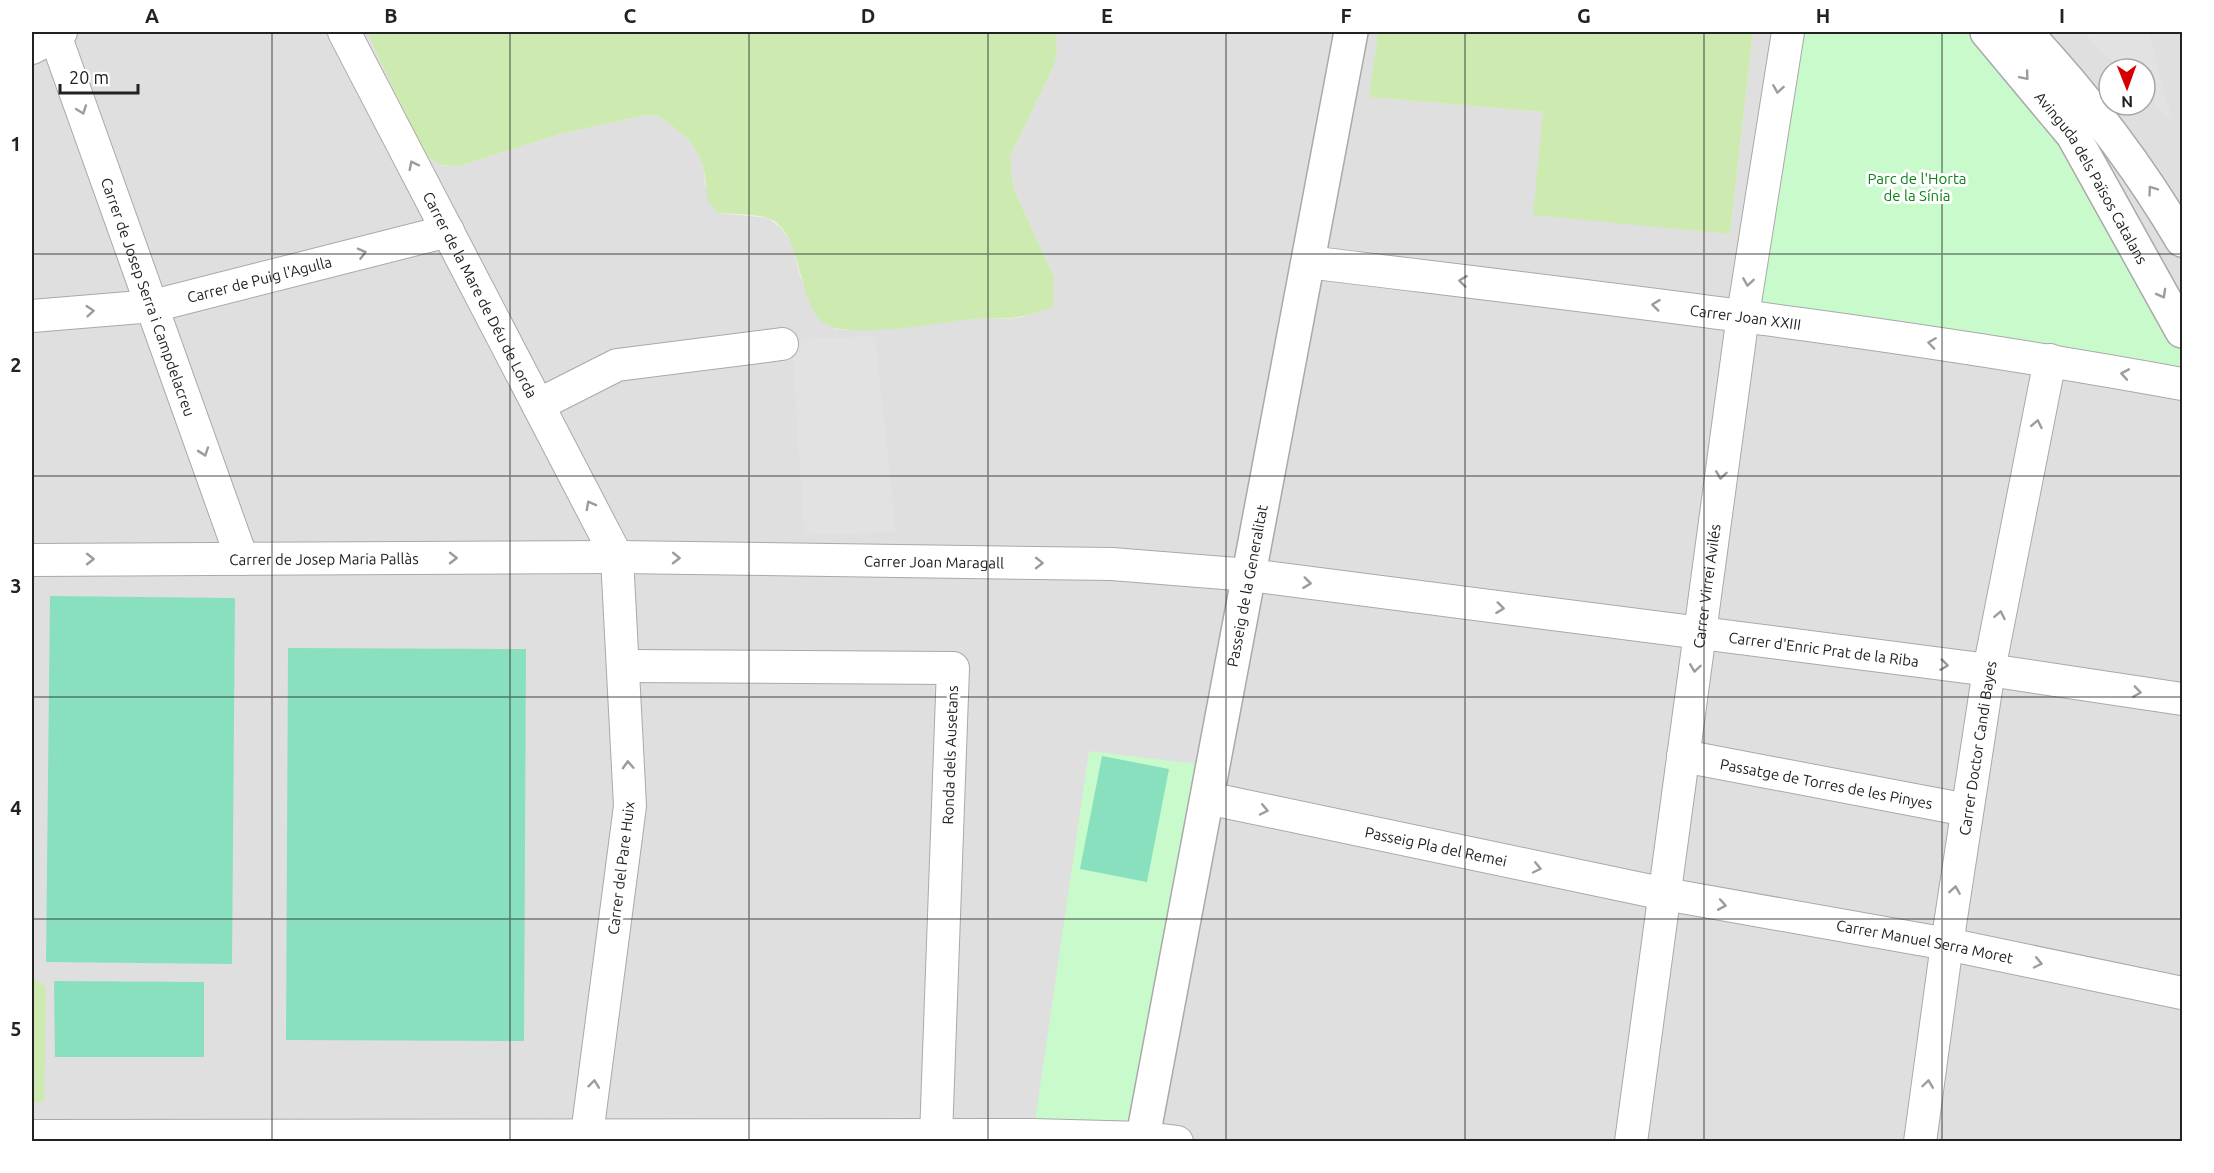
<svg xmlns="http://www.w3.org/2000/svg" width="2214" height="1173" viewBox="0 0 2214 1173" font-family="Ubuntu,sans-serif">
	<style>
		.residential { fill: #e0dfdf; fill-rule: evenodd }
		.grass { fill: #cdebb0 }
		.park { fill: #c8facc }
		.pitch { fill: #88e0be }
		.parking { fill: #e2e2e2 }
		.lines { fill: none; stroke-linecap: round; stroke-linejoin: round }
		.minor-casing { stroke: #a9a9a9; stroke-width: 34 }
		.tertiary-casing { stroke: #a9a9a9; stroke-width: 36 }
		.minor { stroke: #fff; stroke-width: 32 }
		.tertiary { stroke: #fff; stroke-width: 33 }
		.oneway { stroke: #9c9c9c }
		.grid { fill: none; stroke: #222; stroke-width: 1.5; stroke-opacity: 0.55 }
		.labels { text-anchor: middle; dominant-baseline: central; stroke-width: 6; stroke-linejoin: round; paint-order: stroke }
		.park-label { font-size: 15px; fill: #0c8416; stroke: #fff }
		.street-label { font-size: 15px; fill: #222; stroke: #fff }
		.neatline { fill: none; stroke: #222; stroke-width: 2 }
		.grid-label { font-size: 20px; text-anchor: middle; font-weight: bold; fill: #222 }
	</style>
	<rect width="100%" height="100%" fill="#f2efe9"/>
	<!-- residential -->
	<path class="residential" d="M32,32h336l3,9 50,107 24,18h15l100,-32 86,-19 15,2 28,23 9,14 6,15 1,16 13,28 50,5 13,10 11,16 8,32 13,33 23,20 15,1 39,-1 83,-10h33l16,-2 31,-10 1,-30 -41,-90 -3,-31 43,-88 4,-15 -1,-21h322l-8,65 173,15 187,122 23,-202h429v1109h-2150zM2109,69h36v36h-36z"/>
	<!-- grass -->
	<path class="grass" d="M368,32h688l1,21 -4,15 -43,88 3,31 41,90 -1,30c-10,4 -20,7 -30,9 -17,4 -33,2 -50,3 -31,3 -131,23 -152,2 -25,-26 -19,-90 -53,-103 -11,-4 -37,-4 -50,-5l-10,-12 -4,-32 -6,-15 -9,-14 -28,-23 -15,-2 -86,19 -100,32c-20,0 -27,-2 -39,-18l-50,-107z
		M1378,32h375l-23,202 -197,-19 10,-103 -174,-15z
		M32,977l14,10 -2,115h-12z"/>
	<!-- park -->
	<path class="park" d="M1788,32h199l195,299v53l-439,-69z
		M1089,751l124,15 -70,372 -110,-3z"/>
	<!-- pitch -->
	<path class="pitch" d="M50,596l185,2 -3,366 -186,-2z
		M288,648l238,1 -2,392 -238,-1z
		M1102,756l67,13 -22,113 -67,-13z
		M54,981l150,1v75h-149z"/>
	<!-- parking -->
	<path class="parking" d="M2083,32h65l25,91 -28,-29v-25h-25z
		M875,336l21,196 -92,3 -12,-195z"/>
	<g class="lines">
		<defs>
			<g id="minor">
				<path id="s1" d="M344,32l273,525 13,249 -44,336"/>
				<path id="s2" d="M55,35l187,524"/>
				<path d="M32,48l29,-16"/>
				<path id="s3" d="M1308,262c292,36 585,69 874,122"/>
				<path id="s4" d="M32,316l121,-10 295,-75"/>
				<path d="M538,405l79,-40 165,-21"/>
				<path id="s5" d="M32,560l585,-3 495,7 137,11 740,95 193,29"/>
				<path d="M623,666l330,2 -17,468"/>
				<path id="s6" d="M1683,756l284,54"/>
				<path id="s7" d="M1207,798l458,96 282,50 235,49"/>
				<path d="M32,1136l1001,-1 110,3 34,4"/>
				<path id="s8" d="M1631,1142l112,-827 45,-283"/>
				<path id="s9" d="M1920,1142l27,-198 42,-274 61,-310"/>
			</g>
			<g id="tertiary">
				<path id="s10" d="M1987,32l86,103 109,196"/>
				<path d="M2025,32c59,63 113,133 157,208"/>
				<path id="s11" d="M1142,1142l209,-1110"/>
			</g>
		</defs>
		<!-- minor casing -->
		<use href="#minor" class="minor-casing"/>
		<!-- tertiary casing -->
		<use href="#tertiary" class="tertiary-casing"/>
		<!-- minor -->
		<use href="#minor" class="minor"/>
		<!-- tertiary -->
		<use href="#tertiary" class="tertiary"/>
	</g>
	<!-- one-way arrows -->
	<defs><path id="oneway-chevron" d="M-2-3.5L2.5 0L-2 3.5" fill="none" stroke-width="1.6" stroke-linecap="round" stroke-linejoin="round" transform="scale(1.5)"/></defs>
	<g class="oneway">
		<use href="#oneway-chevron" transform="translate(2025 76) rotate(50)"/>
		<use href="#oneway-chevron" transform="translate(1778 89) rotate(99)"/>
		<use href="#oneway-chevron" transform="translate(82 110) rotate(70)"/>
		<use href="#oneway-chevron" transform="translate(413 165) rotate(-117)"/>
		<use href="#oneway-chevron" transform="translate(2152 190) rotate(-126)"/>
		<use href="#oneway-chevron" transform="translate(362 253) rotate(-14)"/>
		<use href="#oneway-chevron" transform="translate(1463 281) rotate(-173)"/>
		<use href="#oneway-chevron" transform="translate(1748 282) rotate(99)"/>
		<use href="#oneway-chevron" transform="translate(2162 294) rotate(61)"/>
		<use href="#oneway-chevron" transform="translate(1656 305) rotate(-173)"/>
		<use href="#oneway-chevron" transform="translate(90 311) rotate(-5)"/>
		<use href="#oneway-chevron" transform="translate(1932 343) rotate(-172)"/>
		<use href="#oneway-chevron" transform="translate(2125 374) rotate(-170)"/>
		<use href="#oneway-chevron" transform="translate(2037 424) rotate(-79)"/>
		<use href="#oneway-chevron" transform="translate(204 452) rotate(71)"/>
		<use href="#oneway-chevron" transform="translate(1721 475) rotate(98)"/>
		<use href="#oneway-chevron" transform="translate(590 505) rotate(-118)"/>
		<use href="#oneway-chevron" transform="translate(453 558)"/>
		<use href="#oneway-chevron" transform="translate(676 558) rotate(1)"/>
		<use href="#oneway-chevron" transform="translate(90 559)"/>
		<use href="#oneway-chevron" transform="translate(1039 563) rotate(1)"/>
		<use href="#oneway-chevron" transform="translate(1307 583) rotate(7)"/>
		<use href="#oneway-chevron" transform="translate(1500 608) rotate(7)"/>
		<use href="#oneway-chevron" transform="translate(2000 615) rotate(-79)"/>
		<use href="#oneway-chevron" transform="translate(1944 665) rotate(7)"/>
		<use href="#oneway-chevron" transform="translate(1695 668) rotate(98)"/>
		<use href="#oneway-chevron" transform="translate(2137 692) rotate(8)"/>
		<use href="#oneway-chevron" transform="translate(628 765) rotate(-93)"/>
		<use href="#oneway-chevron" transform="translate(1264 810) rotate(12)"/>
		<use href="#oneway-chevron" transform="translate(1537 868) rotate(12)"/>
		<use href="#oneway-chevron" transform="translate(1955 890) rotate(-81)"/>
		<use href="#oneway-chevron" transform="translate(1722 905) rotate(10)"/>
		<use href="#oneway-chevron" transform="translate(2038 963) rotate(12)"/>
		<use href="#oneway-chevron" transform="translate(594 1084) rotate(-83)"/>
		<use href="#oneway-chevron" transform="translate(1928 1084) rotate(-82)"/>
	</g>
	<!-- grid -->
	<path class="grid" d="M272,32v1110M510,32v1110M749,32v1110M988,32v1110M1226,32v1110M1465,32v1110M1704,32v1110M1942,32v1110M32,254h2150M32,476h2150M32,697h2150M32,919h2150"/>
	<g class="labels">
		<!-- park labels -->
		<g class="park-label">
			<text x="1917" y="178">Parc de l'Horta<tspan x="1917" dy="17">de la Sínia</tspan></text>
		</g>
		<!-- street labels -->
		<g class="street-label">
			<text stroke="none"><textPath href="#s10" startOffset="180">Avinguda dels Països Catalans</textPath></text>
			<text stroke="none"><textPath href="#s4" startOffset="231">Carrer de Puig l'Agulla</textPath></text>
			<text stroke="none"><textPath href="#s1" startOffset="296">Carrer de la Mare de Déu de Lorda</textPath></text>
			<text stroke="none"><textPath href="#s2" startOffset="278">Carrer de Josep Serra i Campdelacreu</textPath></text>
			<text stroke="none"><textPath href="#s3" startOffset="441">Carrer Joan XXIII</textPath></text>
			<text stroke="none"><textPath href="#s5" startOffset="292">Carrer de Josep Maria Pallàs</textPath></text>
			<text stroke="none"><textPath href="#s5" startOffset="902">Carrer Joan Maragall</textPath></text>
			<text stroke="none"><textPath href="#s11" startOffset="566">Passeig de la Generalitat</textPath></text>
			<text stroke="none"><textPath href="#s8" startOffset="561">Carrer Virrei Avilés</textPath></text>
			<text stroke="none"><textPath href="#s5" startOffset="1797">Carrer d'Enric Prat de la Riba</textPath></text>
			<text stroke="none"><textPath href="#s9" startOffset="398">Carrer Doctor Candi Bayes</textPath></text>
			<text transform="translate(950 755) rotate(-88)">Ronda dels Ausetans</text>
			<text stroke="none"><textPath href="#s6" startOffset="146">Passatge de Torres de les Pinyes</textPath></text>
			<text stroke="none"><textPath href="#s7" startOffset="234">Passeig Pla del Remei</textPath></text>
			<text transform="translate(621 868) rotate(-83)">Carrer del Pare Huix</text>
			<text stroke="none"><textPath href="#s7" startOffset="732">Carrer Manuel Serra Moret</textPath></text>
		</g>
	</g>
	<!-- border -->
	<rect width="2214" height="1173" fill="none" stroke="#ffffff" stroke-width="66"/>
	<!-- north arrow -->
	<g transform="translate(2127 87) rotate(179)"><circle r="28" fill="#ffffff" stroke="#a7a7a7" stroke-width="1.5"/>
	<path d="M0-4.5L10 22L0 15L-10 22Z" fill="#d40000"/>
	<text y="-9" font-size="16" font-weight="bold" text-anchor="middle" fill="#222222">N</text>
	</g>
	<!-- scale -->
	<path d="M60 84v9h78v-9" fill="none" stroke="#222222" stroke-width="3"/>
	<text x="69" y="84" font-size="18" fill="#222222" stroke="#ffffff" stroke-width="4.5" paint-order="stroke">20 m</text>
	<rect x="33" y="33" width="2148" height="1107" class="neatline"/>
	<g class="grid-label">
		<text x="152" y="23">A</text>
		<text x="391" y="23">B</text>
		<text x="630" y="23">C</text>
		<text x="868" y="23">D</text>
		<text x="1107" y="23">E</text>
		<text x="1346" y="23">F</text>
		<text x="1584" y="23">G</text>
		<text x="1823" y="23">H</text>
		<text x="2062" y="23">I</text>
		<text x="16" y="151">1</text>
		<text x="16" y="372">2</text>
		<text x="16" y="593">3</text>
		<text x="16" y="815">4</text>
		<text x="16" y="1036">5</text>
	</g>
</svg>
